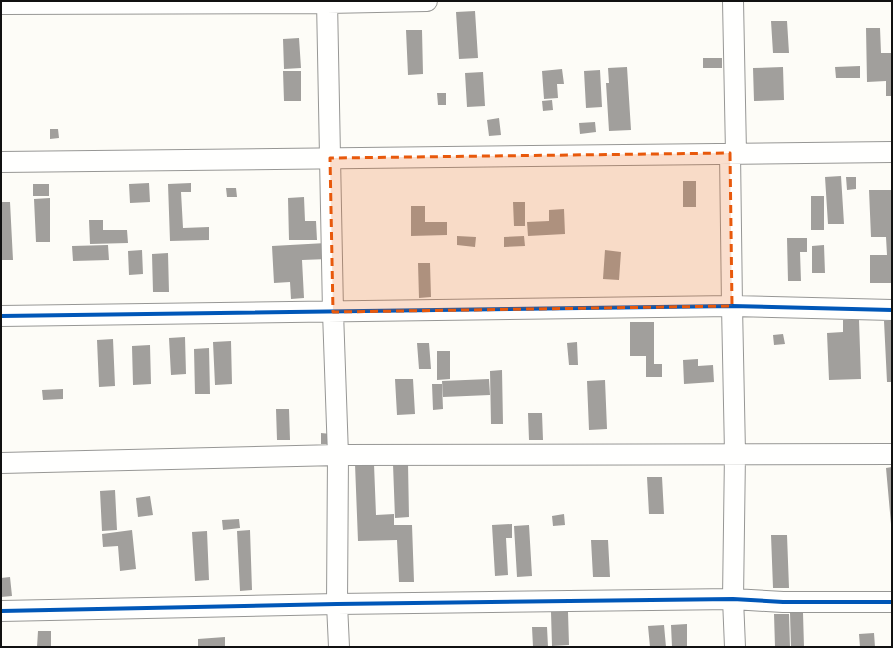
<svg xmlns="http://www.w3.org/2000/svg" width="893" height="648" viewBox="0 0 893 648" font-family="'PT Serif',serif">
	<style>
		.building { fill: #a19f9c }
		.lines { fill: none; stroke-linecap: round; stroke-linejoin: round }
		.minor-casing { stroke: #979795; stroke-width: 22 }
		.minor { stroke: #fffffe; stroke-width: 20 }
		.cycleway-casing { stroke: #fff; stroke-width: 6 }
		.cycleway { stroke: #0057b8; stroke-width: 4 }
		.marked { fill: #e8590c; fill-opacity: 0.2; stroke: #e8590c; stroke-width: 3; stroke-dasharray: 8 5; stroke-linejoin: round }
	</style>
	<rect width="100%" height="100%" fill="#fdfcf7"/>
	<!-- building -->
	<path class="building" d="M475,11l3,47 -19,1 -3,-47z
		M771,21h16l2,32h-16z
		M866,28h14l1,25h11v43h-6v-15l-19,1z
		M406,30h16l1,44 -15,1z
		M299,38l2,30 -17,1 -1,-30z
		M703,58h19v10h-19z
		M860,66v12h-24l-1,-11z
		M627,67l4,63 -22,1 -3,-48h3l-1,-15z
		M783,67l1,33 -30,1 -1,-33z
		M562,69l2,15h-7l1,14 -14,1 -2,-28z
		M600,70l2,37 -16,1 -2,-37z
		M283,71h18v30h-17z
		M483,72l2,34 -18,1 -2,-34z
		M437,93h9v12h-8z
		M552,100l1,10 -10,1 -1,-10z
		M499,118l2,17 -12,1 -2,-16z
		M595,122l1,10 -16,2 -1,-11z
		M50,129h8l1,9 -9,1z
		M841,176l3,48h-16l-3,-47z
		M846,177h10v12l-9,1z
		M683,181h13v26h-13z
		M149,183l1,19 -20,1 -1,-19z
		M191,183v9h-10l2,36 26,-1v13l-39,1 -2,-57z
		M33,184h16v12h-16z
		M226,188h10l1,9h-10z
		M869,190h23v93h-22v-28h17l-1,-18h-15z
		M811,196h13v34h-13z
		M304,197l1,24h11l1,19h-28l-1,-42z
		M50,198v44h-14l-2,-43z
		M1,202h9l3,58h-12z
		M513,202h12v24h-11z
		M411,206h14v16h22v13l-36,1z
		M564,209l1,25 -37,2 -1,-14 22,-1v-11z
		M89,220h14v10h24l1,13 -38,1z
		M457,236l19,1 -1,10 -18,-2z
		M524,236l1,10 -21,1v-10z
		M787,238h20v14h-7l1,29h-13z
		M326,243l2,16 -26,1 2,38 -13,1 -1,-17 -16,1 -2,-37z
		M108,245l1,15 -36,1 -1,-15z
		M824,245l1,28h-13v-27z
		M142,250l1,24 -14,1 -1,-24z
		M605,250l16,2 -2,28 -16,-1z
		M168,253l1,39h-16l-1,-38z
		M418,263h12l1,34 -12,1z
		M843,320h16l2,59 -32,1 -2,-47 16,-1z
		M884,321h8v61h-5z
		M630,322h24v42h8v13h-16v-21h-16z
		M783,334l2,10 -11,1 -1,-10z
		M185,337l1,37 -15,1 -2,-37z
		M113,339l2,47 -16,1 -2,-47z
		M231,341l1,43 -17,1 -2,-43z
		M577,342l1,23h-9l-2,-22z
		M417,343h12l2,26h-12z
		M150,345l1,39 -18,1 -1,-39z
		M209,348l1,46h-15l-1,-45z
		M437,351h13v28l-13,1z
		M698,359v7l15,-1 1,17 -30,2 -1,-24z
		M502,370l1,54h-12l-1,-53z
		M395,379h18l2,35 -18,1z
		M489,379l1,16 -47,2 -1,-16z
		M605,380l2,49 -18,1 -2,-49z
		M432,384h10l1,25 -10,1z
		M63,389v10l-20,1 -1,-10z
		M276,409h13l1,31h-13z
		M528,413h14l1,27h-14z
		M321,433l10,1 -1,10h-9z
		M408,463l1,54 -14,1 -2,-54z
		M355,464h19l2,51 18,-1v11h18l2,57h-15l-2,-42 -39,1z
		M892,467v57h-1l-5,-56z
		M647,477h15l2,37h-15z
		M115,490l2,40 -15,1 -2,-40z
		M150,496l3,19 -15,2 -2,-19z
		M564,514l1,11 -12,1 -1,-10z
		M239,519l1,9 -17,2 -1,-10z
		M512,524v14h-6l2,37 -13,1 -3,-51z
		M529,525l3,51 -15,1 -3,-51z
		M132,530l4,39 -16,2 -2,-25 -15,1 -1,-13z
		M250,530l2,60 -12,1 -3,-60z
		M207,531l2,49 -14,1 -3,-49z
		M771,535h16l2,53h-16z
		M591,540h17l2,37h-17z
		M10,577l2,19 -11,1v-19z
		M551,612h17l1,33 -17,1z
		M790,613h13l1,34h-13z
		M774,614h15l1,33h-15z
		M687,624v23h-15l-1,-22z
		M664,625l2,22h-16l-2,-21z
		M532,627h15l1,20h-15z
		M38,631h13v16h-14z
		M874,633l1,14h-15l-1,-13z
		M225,637v10h-27v-8z"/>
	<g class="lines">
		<defs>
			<path id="minor" d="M327,1l6,311 5,143 -1,149 2,43
				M733,1l3,152
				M1,4l326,-1 100,-2
				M730,153l2,153 3,147 -2,146 2,48
				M1,162l891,-10
				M1,316l731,-10 160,4
				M1,463l337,-8 554,-1
				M1,611l336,-7 396,-5 50,3h109"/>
		</defs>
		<!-- minor casing -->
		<use href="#minor" class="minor-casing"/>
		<!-- minor -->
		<use href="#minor" class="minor"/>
		<defs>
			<path id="cycleway" d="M1,316l731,-10 160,4
				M1,611l336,-7 396,-5 50,3h109"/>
		</defs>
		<!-- cycleway casing -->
		<use href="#cycleway" class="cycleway-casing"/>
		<!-- cycleway -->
		<use href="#cycleway" class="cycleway"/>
	</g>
	<!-- marked area -->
	<path class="marked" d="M730,153l2,153 -399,6 -3,-154z"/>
	<!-- border -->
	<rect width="893" height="648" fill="none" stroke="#111111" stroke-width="4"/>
</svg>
